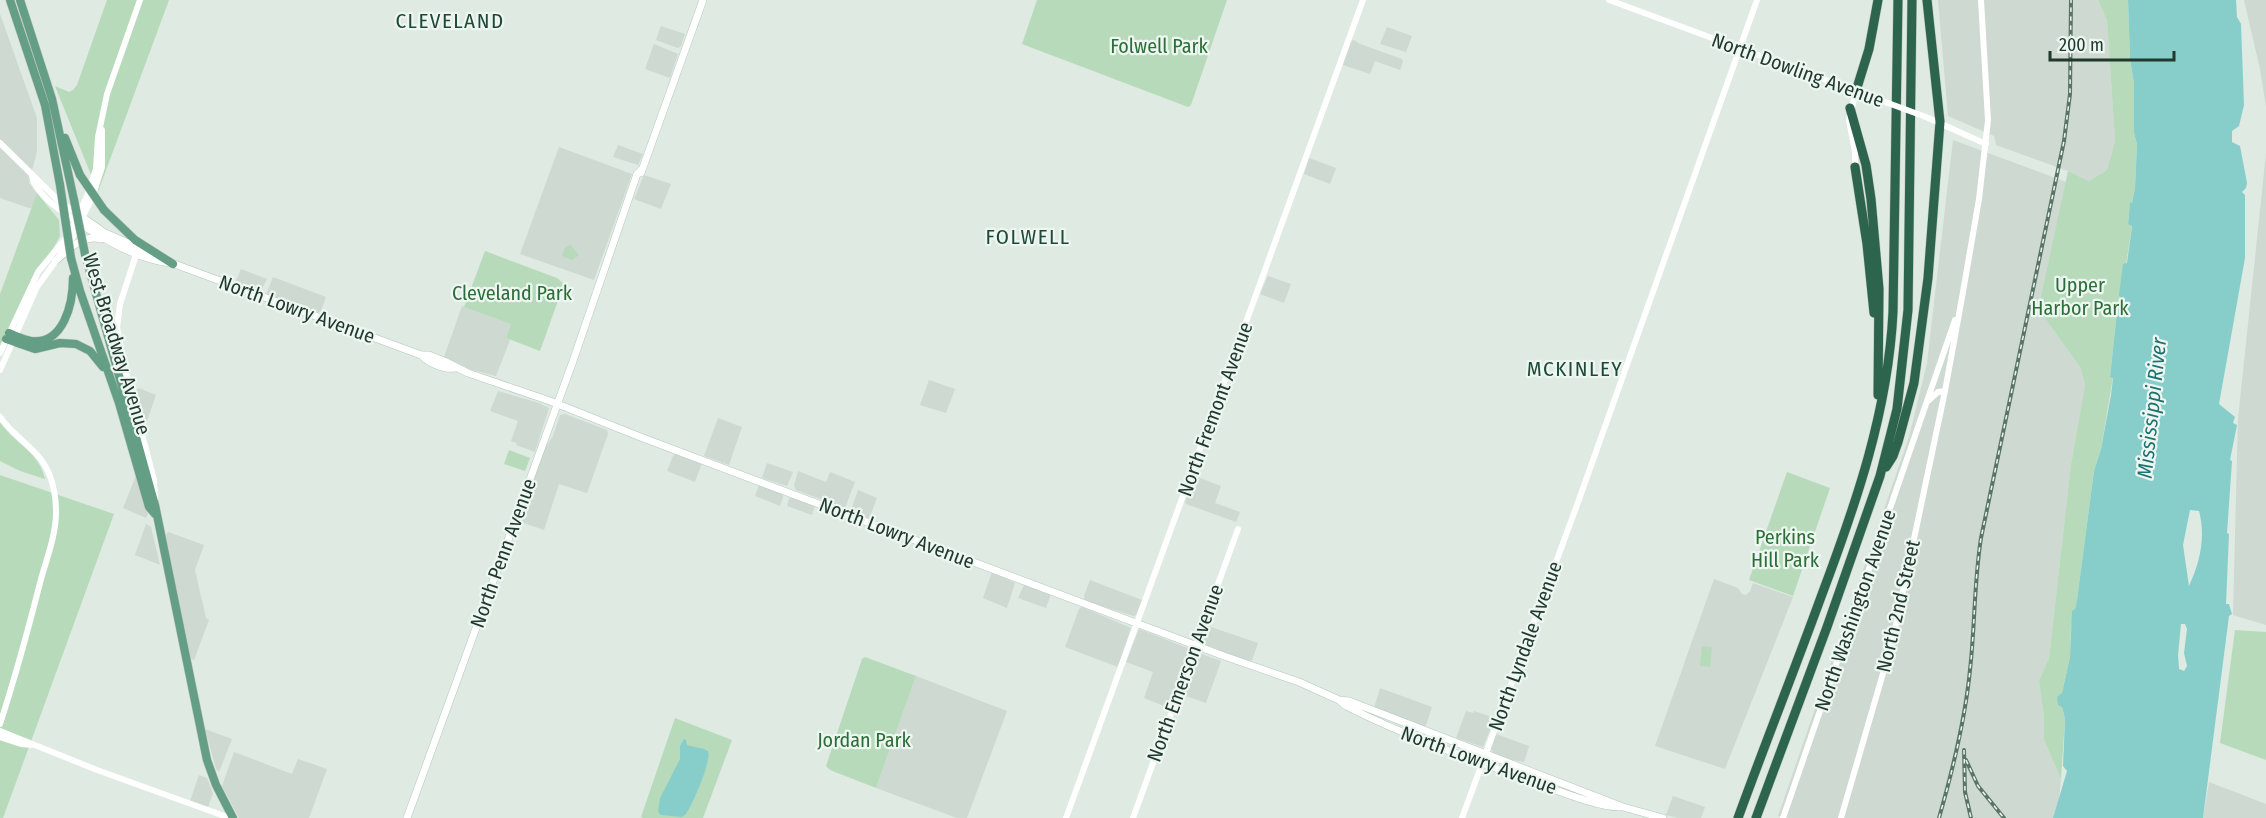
<svg xmlns="http://www.w3.org/2000/svg" width="2266" height="818" viewBox="0 0 2266 818" font-family="'Fira Sans Condensed',sans-serif">
	<style>
		.built { fill: #cdd9d1 }
		.green { fill: #b7dbba }
		.water { fill: #87cecb; fill-rule: evenodd }
		.lines { fill: none; stroke-linecap: round; stroke-linejoin: round }
		.secondary-casing { stroke: #b2c9bc; stroke-width: 8 }
		.primary-casing { stroke: #bcc4c0; stroke-width: 9 }
		.motorway-casing { stroke: #bcc4c0; stroke-width: 10 }
		.tertiary { stroke: #fff; stroke-width: 6 }
		.secondary { stroke: #fff; stroke-width: 7 }
		.primary { stroke: #649e84; stroke-width: 8 }
		.motorway { stroke: #2d644e; stroke-width: 9 }
		.rail-casing { stroke: #5a7568; stroke-width: 4 }
		.rail { stroke: #eef6f1; stroke-width: 1.5; stroke-dasharray: 4.5; stroke-linecap: butt }
		.primary-bridge-casing { stroke: #bcc4c0; stroke-width: 9; stroke-linecap: butt }
		.tertiary-bridge { stroke: #fff; stroke-width: 6 }
		.primary-bridge { stroke: #649e84; stroke-width: 8 }
		.labels { text-anchor: middle; dominant-baseline: central; stroke-width: 4.5; stroke-linejoin: round; paint-order: stroke }
		.park-label { font-size: 20px; fill: #2c6e38; stroke: #eef6f1 }
		.street-label { font-size: 20px; fill: #20392d; stroke: #eef6f1 }
		.neighbourhood-label { font-size: 21px; letter-spacing: 1.5px; fill: #1d4a36; stroke: #eef6f1 }
		.water-label { font-size: 21px; font-style: italic; fill: #1c7270; stroke: #eef6f1 }
	</style>
	<rect width="100%" height="100%" fill="#deeae2"/>
	<!-- built -->
	<path class="built" d="M1938,0h160l9,21 8,120 -8,29 -18,11 -21,-10 -72,-26 -2,-9 -46,-20z
		M2244,0h22v107l-6,-38z
		M0,14l37,104v33l-8,32 8,10 -1,8 -4,7h-3l-29,-10z
		M661,26l24,8 -4,12 -3,2 -22,-8z
		M1387,27l25,9 -6,16 -26,-8z
		M1354,40l6,4 42,15 1,3 -3,8 -25,-9 -5,13 -27,-9 7,-24z
		M654,44l24,10 -8,24 -25,-9z
		M1953,140l113,42 -25,114 3,21 36,50 5,18 -14,79 -22,194 -10,23 5,36v23l17,39 -4,39h-273l-6,-2 131,-379 18,-74z
		M618,145l25,9 -5,11 -25,-8z
		M559,147l73,27 -38,106 -74,-26z
		M2266,153v472l-33,-10 5,-196z
		M1309,158l27,10 -6,16 -26,-10z
		M644,175l27,9 -10,25 -27,-10z
		M241,269l26,10 -6,12 -26,-8z
		M1268,276l23,8 -7,19 -24,-9z
		M273,277l53,20 -5,14 -4,2 -47,-17 -3,-3z
		M462,306l49,18 -5,14 4,2 -14,36 -27,-7 -25,-12z
		M929,380l26,9 -9,24 -26,-8z
		M139,388l17,7 -10,29 -3,-2 -8,-31z
		M498,391l41,12 10,5 -14,44 -19,-7 1,-2 -6,-2 7,-20 -28,-10z
		M565,414l42,16 1,4 -21,59 -28,-9 -15,46 -26,-9 27,-73 8,-12 7,-21z
		M718,418l24,9 -13,38 -25,-9z
		M676,453l26,10 -7,19 -28,-11 6,-15z
		M767,463l26,9 -6,14 -25,-8z
		M798,471l28,11 4,-10 25,10 -10,26 -49,-18 -2,-5z
		M137,473l11,41 -2,4 -23,-10z
		M1195,476l26,10 -6,17 25,9 -4,10 -50,-18 -1,-2z
		M759,485l23,8 1,4 -3,9 -25,-10z
		M858,490l19,8 -8,21 -18,-9z
		M793,497l22,8 -3,10 -25,-9 2,-7z
		M146,524l5,3 9,38 -25,-10z
		M168,532l36,13 -9,25 11,48 3,2 -15,40 -3,-1 -26,-123z
		M992,572l23,11 -8,25 -24,-10z
		M1714,579l24,9 4,6 4,1 4,-4 3,-8 40,14 -68,172 -70,-23z
		M1090,580l52,20 -6,15 -2,1 -49,-15 -1,-5z
		M1024,585l27,9 -5,14 -28,-10z
		M1082,607l49,21 -13,39 -53,-20 14,-38z
		M1205,625l53,18 -6,17 -4,1 -47,-18 -1,-1z
		M1139,629l51,20 -21,59 -25,-10 9,-26 -27,-10z
		M1196,652l25,9 -15,42 -26,-9z
		M916,676l91,35 -40,107h-10l-81,-30z
		M1380,688l52,19 -6,18 -1,2 -51,-19z
		M1466,711l7,2 1,-2 21,7 -12,29 -27,-9z
		M205,729l27,10 -13,33 -3,-3z
		M1496,734l33,12 -5,16 -12,-2 -19,-7 -2,-4z
		M234,752l58,22 6,-15 29,10 -18,49h-70l-17,-32z
		M199,775l8,3 6,15 -5,14 -18,-6z
		M2209,782l57,22v14h-63z
		M1673,796l32,11 -4,11h-23l-12,-3z"/>
	<!-- green -->
	<path class="green" d="M107,0h62l-71,192 -43,-106 14,6 4,-2 4,-5z
		M1037,0h190l-36,105 -3,2 -166,-63z
		M2098,0h30l2,59 4,24v50l3,11 -2,44 -3,15 -2,1 -2,19 4,2 -11,74 -3,3 -8,74 3,1 -12,72 -7,22 -17,129 -6,28 -1,29 -8,36v14l3,12 -4,60 -17,-39v-23l-5,-36 10,-23 22,-194 14,-79 -5,-18 -36,-50 -3,-21 27,-125 21,10 18,-11 8,-29 -8,-120z
		M37,193l22,27 1,16 -58,106 -2,8v-56z
		M570,244l9,11 -7,5 -10,-4 2,-7z
		M485,251l72,27 7,6 -24,67 -34,-13 5,-14 -47,-17z
		M0,422c14,22 39,29 45,57l-25,-8 -20,-10z
		M509,450l21,8 -5,13 -21,-7z
		M1787,472l43,16 -37,108 -44,-16z
		M0,475l114,39 -111,304h-3z
		M2235,630l31,2v128l-46,-17z
		M1702,646l10,1 -2,20 -10,-1z
		M865,657l51,19 -40,112 -46,-18 -4,-4 36,-107z
		M675,718l57,22 -29,78h-60l-2,-1z"/>
	<!-- water -->
	<path class="water" d="M2128,0h108l1,17 4,7 3,81 -5,21 -7,5v11l8,4 7,37 -1,5 -4,4 3,3v63l-26,146 16,13 -2,6 4,2 -7,35 2,1 -5,72 2,1 -3,70h3l3,10 -3,2 -26,202h-150l14,-47 -4,-5 2,-47 -3,-12 -4,-2 -1,-8 5,-4 8,-36 2,-46 3,-2 2,-9 17,-129 7,-22 10,-54 2,-17 -3,-1 8,-75 3,-3 -2,-4 4,-31 4,-1 5,-37 -4,-2 2,-21h2l3,-15 2,-44 -3,-11v-50l-4,-24zM2190,510l9,1c7,26 1,51 -10,75l-6,-41zM2181,624h4l2,5 -3,24 3,13 -3,5 -5,-2 -1,-14z
		M684,739l2,1 1,5c7,2 16,3 21,6 4,9 -15,53 -22,63l-4,3 -21,-2 -3,-3 2,-14 20,-39v-13z"/>
	<g class="lines">
		<defs>
			<path id="secondary" d="M641,173l62,-173
				M78,214l27,19 48,21
				M80,224c28,17 57,35 90,39
				M55,261c14,-11 26,-27 46,-22
				M169,262l252,93h8l15,6 24,12 82,28 93,37 581,218 75,26 40,18 10,1 274,106 40,11
				M421,355c8,8 23,15 34,13
				M1340,701l6,5c61,31 127,54 191,77 22,8 61,24 83,24
				M407,818l166,-457 64,-187 4,-4"/>
			<path id="primary" d="M10,0l35,105 15,80
				M20,0l32,99 22,101
				M65,138l15,37
				M104,210l31,30 38,24
				M85,254l70,251 52,255 9,25 17,33
				M71,258l9,33 39,112 30,104 6,7
				M9,333c7,3 15,7 22,8 33,4 42,-38 42,-63
				M6,339l29,10 25,-6 16,1 14,7 13,16"/>
			<path id="motorway" d="M1856,91l13,-42 9,-49
				M1850,108l16,57 5,34 8,90 -1,106
				M1855,167l12,77 7,69
				M1886,467l7,-11 5,-14 16,-59 14,-105 12,-156 -13,-122
				M1738,818c27,-74 56,-147 83,-221 35,-93 67,-185 72,-285l5,-312
				M1756,818l71,-191 53,-151 17,-67 11,-99 4,-310"/>
		</defs>
		<!-- secondary casing -->
		<use href="#secondary" class="secondary-casing"/>
		<!-- primary casing -->
		<use href="#primary" class="primary-casing"/>
		<!-- motorway casing -->
		<use href="#motorway" class="motorway-casing"/>
		<!-- tertiary -->
		<path class="tertiary" d="M1609,0l279,103
			M1926,117l60,27
			M0,143l61,60 17,11
			M1855,167v-15l-6,-32 7,-29
			M32,177c5,19 30,34 45,45
			M134,251l1,7 -15,46 -3,23 7,38 30,115 1,19
			M0,353l38,-81 31,-38 18,-38 9,-27 2,-32 9,-43 33,-94
			M0,370l37,-83 36,-50 19,-39 10,-31v-37
			M1928,401l10,-9 7,-1
			M0,417c15,22 40,32 50,59 4,11 6,24 6,36 0,24 -10,48 -16,71 -12,47 -25,95 -40,141
			M0,731l97,39 133,48
			M0,737l21,7 11,1
			M1066,818l297,-818
			M1133,818l105,-289
			M1462,818l115,-313 180,-505
			M1783,818l172,-498
			M1841,818l52,-179 52,-248 18,-99 16,-93 9,-79 -7,-120"/>
		<!-- secondary -->
		<use href="#secondary" class="secondary"/>
		<!-- primary -->
		<use href="#primary" class="primary"/>
		<!-- motorway -->
		<use href="#motorway" class="motorway"/>
		<defs>
			<path id="rail" d="M1964,750l1,42 6,26
				M1966,760l12,26 26,32
				M1939,818c14,-49 26,-97 31,-148 5,-44 4,-88 11,-132l83,-397 6,-47 1,-94"/>
		</defs>
		<!-- rail casing -->
		<use href="#rail" class="rail-casing"/>
		<!-- rail -->
		<use href="#rail" class="rail"/>
		<defs>
			<path id="primary-bridge" d="M80,175l24,35
				M60,185l11,73
				M74,200l11,54"/>
		</defs>
		<!-- primary-bridge casing -->
		<use href="#primary-bridge" class="primary-bridge-casing"/>
		<!-- tertiary-bridge -->
		<path class="tertiary-bridge" d="M1888,103l38,14"/>
		<!-- primary-bridge -->
		<use href="#primary-bridge" class="primary-bridge"/>
	</g>
	<g class="labels">
		<!-- park labels -->
		<g class="park-label">
			<text x="1159" y="46">Folwell Park</text>
			<text x="2080" y="285">Upper<tspan x="2080" dy="23">Harbor Park</tspan></text>
			<text x="512" y="293">Cleveland Park</text>
			<text x="1785" y="537">Perkins<tspan x="1785" dy="23">Hill Park</tspan></text>
			<text x="864" y="740">Jordan Park</text>
		</g>
		<!-- street labels -->
		<g class="street-label">
			<text transform="translate(1798 70) rotate(20)">North Dowling Avenue</text>
			<text transform="translate(297 309) rotate(20)">North Lowry Avenue</text>
			<text transform="translate(117 344) rotate(73)">West Broadway Avenue</text>
			<text transform="translate(1215 409) rotate(-70)">North Fremont Avenue</text>
			<text transform="translate(897 533) rotate(21)">North Lowry Avenue</text>
			<text transform="translate(503 553) rotate(-70)">North Penn Avenue</text>
			<text transform="translate(1898 606) rotate(-77)">North 2nd Street</text>
			<text transform="translate(1855 610) rotate(-71)">North Washington Avenue</text>
			<text transform="translate(1525 646) rotate(-70)">North Lyndale Avenue</text>
			<text transform="translate(1185 673) rotate(-70)">North Emerson Avenue</text>
			<text transform="translate(1479 760) rotate(20)">North Lowry Avenue</text>
		</g>
		<!-- neighbourhood labels -->
		<g class="neighbourhood-label">
			<text x="450" y="21">CLEVELAND</text>
			<text x="1028" y="237">FOLWELL</text>
			<text x="1575" y="369">MCKINLEY</text>
		</g>
		<!-- water labels -->
		<g class="water-label">
			<text transform="translate(2152 408) rotate(-84)">Mississippi River</text>
		</g>
	</g>
	<!-- scale -->
	<path d="M2050 51v9h124v-9" fill="none" stroke="#20392d" stroke-width="3"/>
	<text x="2059" y="51" font-size="18" fill="#20392d" stroke="#eef6f1" stroke-width="4.5" paint-order="stroke">200 m</text>
</svg>
